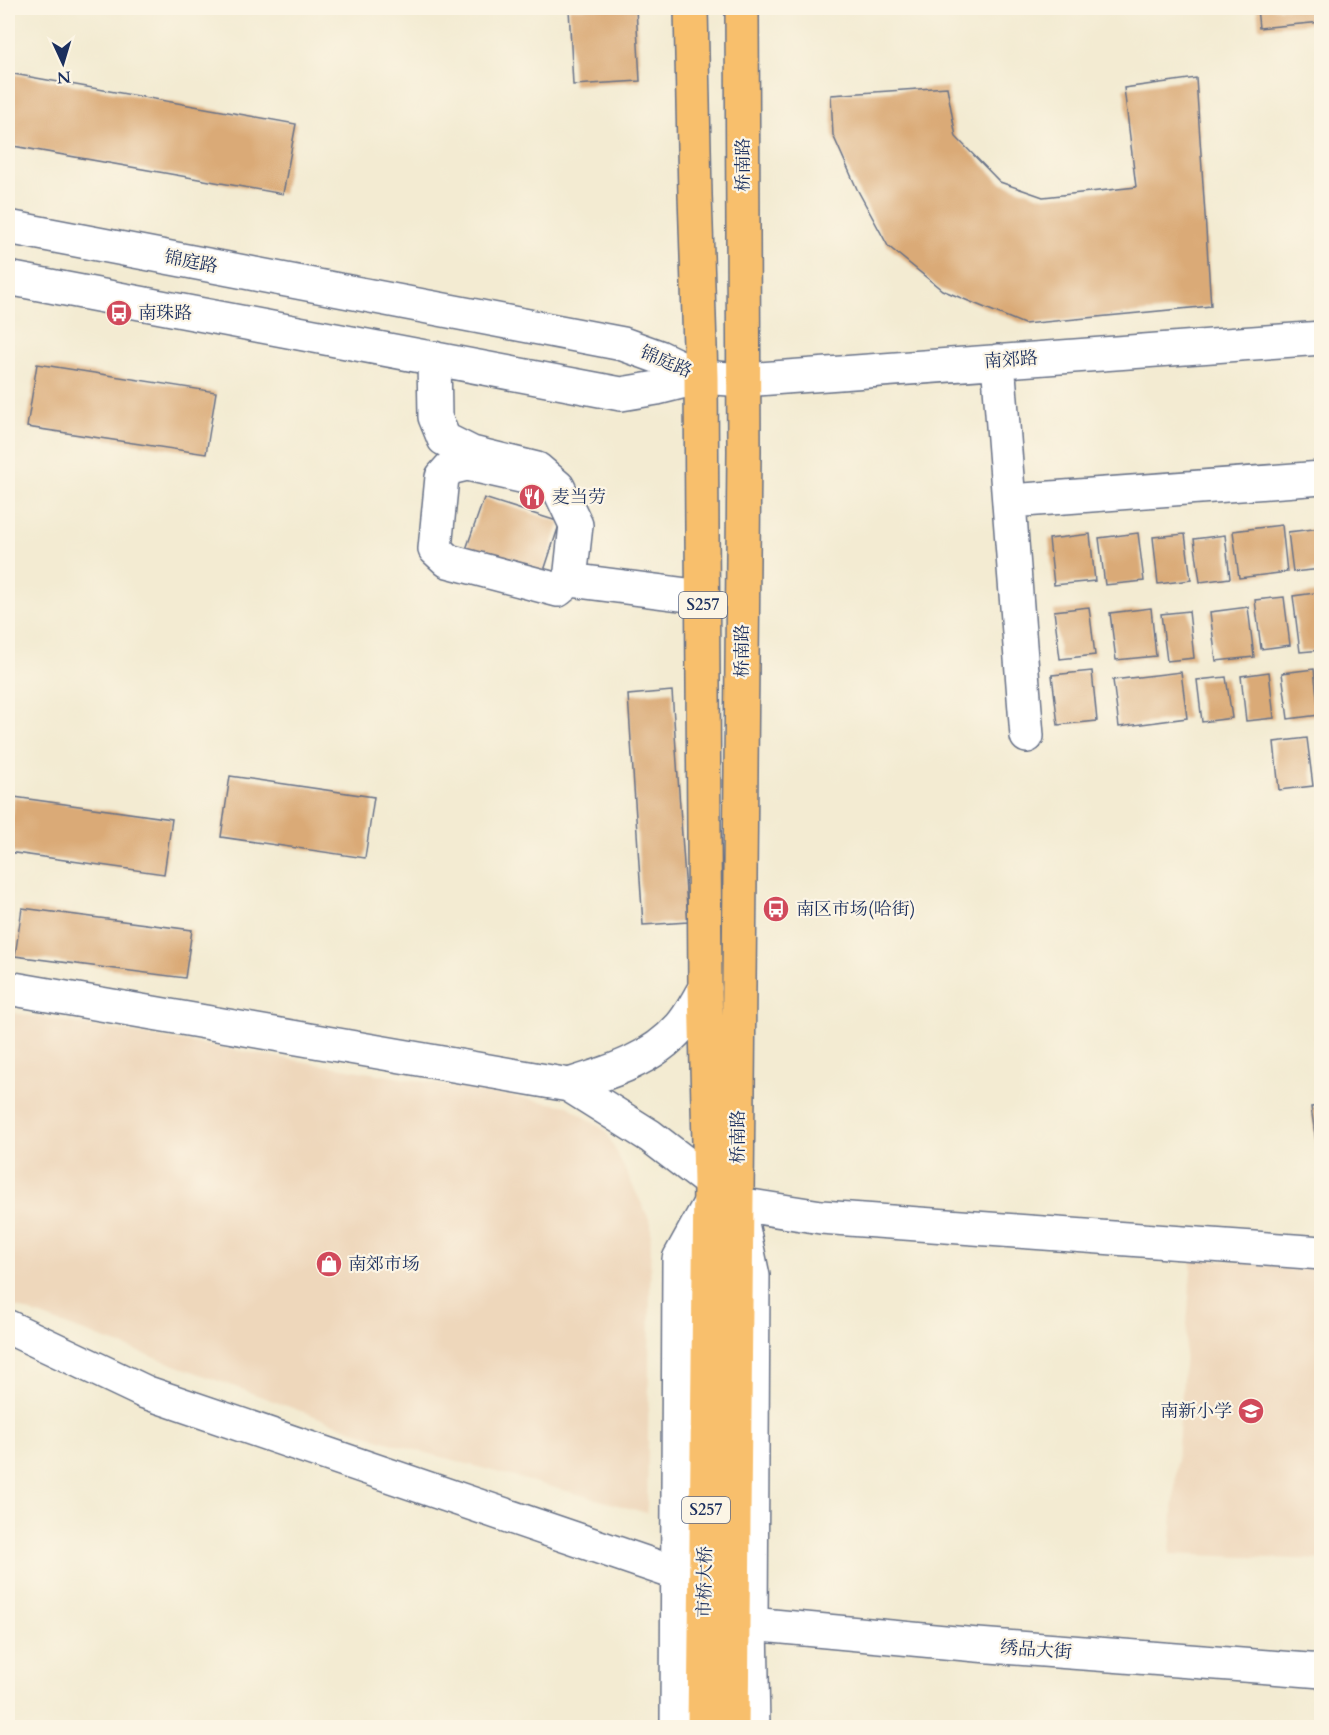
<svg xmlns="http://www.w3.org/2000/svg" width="1329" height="1735" viewBox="0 0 1329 1735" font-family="Cardo,'Noto Serif SC',serif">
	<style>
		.built { fill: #eed7bb }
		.building { fill: #daaa77 }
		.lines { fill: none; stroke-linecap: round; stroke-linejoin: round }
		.minor-casing { stroke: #677187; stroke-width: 36 }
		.major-casing { stroke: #677187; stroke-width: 36 }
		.minor { stroke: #fff; stroke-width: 33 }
		.major { stroke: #f8bf6c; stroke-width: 33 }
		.labels { text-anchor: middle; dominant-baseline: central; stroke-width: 4.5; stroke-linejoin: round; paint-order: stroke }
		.shield { fill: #fcf5e5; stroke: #5e6a86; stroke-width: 1.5 }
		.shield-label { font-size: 16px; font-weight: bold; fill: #1b2f5e }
		.street-label { font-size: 18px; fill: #1b2f5e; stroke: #fcf5e5 }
		.poi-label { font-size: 18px; fill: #1b2f5e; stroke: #fcf5e5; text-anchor: start }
	</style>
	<rect width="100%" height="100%" fill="#fcf5e5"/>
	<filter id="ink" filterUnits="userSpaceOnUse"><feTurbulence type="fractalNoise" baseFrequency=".0167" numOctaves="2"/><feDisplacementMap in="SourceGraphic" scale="12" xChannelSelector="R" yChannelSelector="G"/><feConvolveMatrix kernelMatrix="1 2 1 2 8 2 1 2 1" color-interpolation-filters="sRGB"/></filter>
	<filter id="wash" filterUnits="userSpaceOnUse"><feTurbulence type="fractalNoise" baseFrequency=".008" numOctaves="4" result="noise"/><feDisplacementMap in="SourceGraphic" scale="24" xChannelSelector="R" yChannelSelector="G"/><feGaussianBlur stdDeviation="1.35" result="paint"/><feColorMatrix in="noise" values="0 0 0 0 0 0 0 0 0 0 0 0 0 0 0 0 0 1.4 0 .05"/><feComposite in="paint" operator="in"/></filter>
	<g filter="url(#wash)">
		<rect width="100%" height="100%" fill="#f3ebd2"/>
		<!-- built -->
		<path class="built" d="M8,1012l560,94 38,25 45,92 -4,290 -264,-72 -375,-137z
			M1192,1258l129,10v292l-151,-6z"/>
		<g id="blocks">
			<!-- building -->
			<path class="building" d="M569,8h67l4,73 -67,4z
				M1257,8h65v14l-63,6z
				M8,73l288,51 -13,70 -275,-49z
				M1196,78l15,228 -187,18 -82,-34 -54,-44 -31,-57 -24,-54 -2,-40 116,-8 9,50 44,45 43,15 93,-10 -12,-99z
				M37,364l179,28 -10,62 -179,-27z
				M484,498l76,24 -19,58 -77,-25z
				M1282,525l5,47 -48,6 -6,-47z
				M1322,528v41l-29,3 -5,-40z
				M1138,533l6,48 -39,4 -6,-47z
				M1090,534l5,47 -41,4 -5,-46z
				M1185,534l6,46 -33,4 -5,-47z
				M1225,535l5,43 -30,4 -6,-43z
				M1322,592v58l-22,2 -7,-56z
				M1284,597l6,48 -29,4 -6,-49z
				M1089,607l6,48 -35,4 -6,-48z
				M1248,607l6,50 -38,4 -6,-49z
				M1151,608l5,48 -40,4 -6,-47z
				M1189,611l5,47 -27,3 -6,-47z
				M1314,669l5,46 -31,4 -6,-46z
				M1092,671l5,50 -39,4 -6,-50z
				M1181,672l6,46 -68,9 -6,-47z
				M1269,672l5,46 -28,3 -5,-45z
				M1226,677l6,41 -30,4 -5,-42z
				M672,691l16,231 -45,3 -15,-230z
				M1307,738l6,48 -34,4 -5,-48z
				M230,776l144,21 -9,61 -144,-21z
				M14,797l158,22 -8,55 -156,-22v-11z
				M22,908l170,22 -7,48 -170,-22z
				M1322,1034v46h-2l-5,-45z
				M1322,1106v41l-5,1 -6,-41z"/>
		</g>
	</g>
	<g filter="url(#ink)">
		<use href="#blocks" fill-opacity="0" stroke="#677187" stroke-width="1.5"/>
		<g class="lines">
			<defs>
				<path id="minor" d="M8,227l615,117 36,13 42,20
					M8,278l613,116 36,-6 44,-11 43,3 578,-42
					M434,358l1,59 9,22 28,14 65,16 21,18 18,38 -6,55 -12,10 -110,-29 -13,-12 7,-72 8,-9 17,-4 85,19
					M998,361l29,375
					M1010,501l312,-23
					M570,580l133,17
					M8,988l561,97 81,51 60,46
					M569,1085c39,-12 83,-25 111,-58 10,-11 17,-26 25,-39
					M8,1327l137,65 533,182
					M751,1624l226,21 345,26
					M677,1728l2,-469 31,-56
					M753,1728l-2,-104 2,-348 -15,-72 83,13 501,36"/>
				<path id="major" d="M691,8l4,187 6,182 4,611 5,194 -6,546
					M732,1728l12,-1277 -2,-443"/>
			</defs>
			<!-- minor casing -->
			<use href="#minor" class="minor-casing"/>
			<!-- major casing -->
			<use href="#major" class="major-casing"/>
			<!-- minor -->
			<use href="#minor" class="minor"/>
			<!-- major -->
			<use href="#major" class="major"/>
		</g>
	</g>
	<!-- icons -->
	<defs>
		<symbol id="bus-disc" viewBox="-11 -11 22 22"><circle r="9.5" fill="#d1495b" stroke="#fcf5e5"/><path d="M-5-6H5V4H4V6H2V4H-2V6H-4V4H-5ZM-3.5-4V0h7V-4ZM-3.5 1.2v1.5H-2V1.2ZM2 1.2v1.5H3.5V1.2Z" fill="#fff"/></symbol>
		<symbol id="restaurant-disc" viewBox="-11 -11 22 22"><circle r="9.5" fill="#d1495b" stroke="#fcf5e5"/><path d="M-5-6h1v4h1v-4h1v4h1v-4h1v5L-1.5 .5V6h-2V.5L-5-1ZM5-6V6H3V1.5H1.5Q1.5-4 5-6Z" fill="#fff"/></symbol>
		<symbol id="shop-disc" viewBox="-11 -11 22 22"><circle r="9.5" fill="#d1495b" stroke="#fcf5e5"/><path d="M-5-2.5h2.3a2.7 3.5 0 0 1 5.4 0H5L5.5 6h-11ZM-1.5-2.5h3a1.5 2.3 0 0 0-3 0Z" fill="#fff"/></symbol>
		<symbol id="school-disc" viewBox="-11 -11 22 22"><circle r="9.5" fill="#d1495b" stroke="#fcf5e5"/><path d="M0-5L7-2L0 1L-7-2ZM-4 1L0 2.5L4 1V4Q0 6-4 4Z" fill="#fff"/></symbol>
	</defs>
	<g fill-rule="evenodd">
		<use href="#bus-disc" x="104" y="298" width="30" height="30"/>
		<use href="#restaurant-disc" x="517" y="482" width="30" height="30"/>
		<use href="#bus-disc" x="761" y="894" width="30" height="30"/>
		<use href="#shop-disc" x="314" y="1249" width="30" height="30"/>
		<use href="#school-disc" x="1236" y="1396" width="30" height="30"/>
	</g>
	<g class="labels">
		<!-- shield labels -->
		<g class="shield">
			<rect x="679" y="592" width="48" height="26" rx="4.5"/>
			<rect x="682" y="1497" width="48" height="26" rx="4.5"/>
		</g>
		<g class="shield-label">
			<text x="703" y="605">S257</text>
			<text x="706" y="1510">S257</text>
		</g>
		<!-- street labels -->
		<g class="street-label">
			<text transform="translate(743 165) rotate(-90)">桥南路</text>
			<text transform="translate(191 262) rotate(11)">锦庭路</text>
			<text transform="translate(1011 360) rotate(-4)">南郊路</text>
			<text transform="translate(666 362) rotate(23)">锦庭路</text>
			<text transform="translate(742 651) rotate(-90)">桥南路</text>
			<text transform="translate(738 1137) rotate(-90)">桥南路</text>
			<text transform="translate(705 1582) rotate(-89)">市桥大桥</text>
			<text transform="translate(1036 1650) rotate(4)">绣品大街</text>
		</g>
		<!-- poi labels -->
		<g class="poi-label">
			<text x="138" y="313">南珠路</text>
			<text x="552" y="497">麦当劳</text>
			<text x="796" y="909">南区市场(哈街)</text>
			<text x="348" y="1264">南郊市场</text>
			<text x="1232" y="1411" text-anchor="end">南新小学</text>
		</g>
	</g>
	<!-- margin -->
	<rect width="1329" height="1735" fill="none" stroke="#fcf5e5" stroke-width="30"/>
	<!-- north arrow -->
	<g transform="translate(63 63) rotate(176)" stroke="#fcf5e5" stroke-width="4.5" paint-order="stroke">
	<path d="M0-4.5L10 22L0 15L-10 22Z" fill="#1b2f5e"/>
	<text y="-9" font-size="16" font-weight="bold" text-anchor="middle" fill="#1b2f5e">N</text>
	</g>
</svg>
